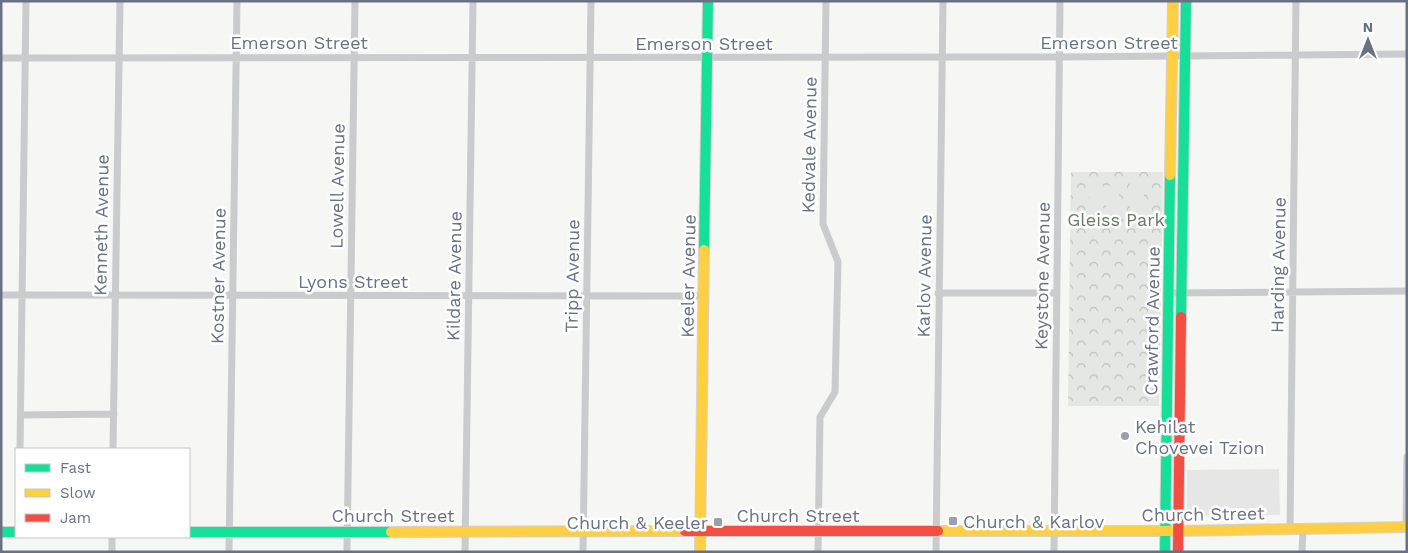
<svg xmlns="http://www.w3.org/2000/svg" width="1408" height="553" viewBox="0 0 1408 553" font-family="'Work Sans',sans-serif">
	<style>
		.built { fill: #e6e6e7 }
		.park { fill: url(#park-crowns) }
		.pitch { fill: #e4e7e3 }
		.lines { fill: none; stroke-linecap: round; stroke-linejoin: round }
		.fast-casing { stroke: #d3d3d3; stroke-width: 12 }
		.slow-casing { stroke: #d3d3d3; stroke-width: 12 }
		.jam-casing { stroke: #d3d3d3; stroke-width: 12 }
		.street { stroke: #cacbcc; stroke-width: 7 }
		.fast { stroke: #16e098; stroke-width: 10 }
		.slow { stroke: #ffcf43; stroke-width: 10 }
		.jam { stroke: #f24e42; stroke-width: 10 }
		.poi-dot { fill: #9aa0aa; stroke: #fff; stroke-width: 2 }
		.labels { text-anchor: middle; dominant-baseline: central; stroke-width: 5; stroke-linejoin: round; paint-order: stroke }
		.street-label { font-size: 18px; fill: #697182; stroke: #fff }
		.park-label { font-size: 18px; fill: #677a67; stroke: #fff }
		.poi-label { font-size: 18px; fill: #697182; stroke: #fff; text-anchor: start }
	</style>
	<defs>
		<pattern id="park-crowns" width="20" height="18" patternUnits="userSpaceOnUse" patternTransform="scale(1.25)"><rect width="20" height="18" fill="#e4e7e3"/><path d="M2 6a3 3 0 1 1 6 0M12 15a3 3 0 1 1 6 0" fill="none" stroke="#bdc0bd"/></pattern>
	</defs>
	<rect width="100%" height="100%" fill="#f6f6f5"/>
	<!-- built -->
	<path class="built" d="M1279,469l1,46 -93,1v-46z"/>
	<!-- park -->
	<path class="park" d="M1071,172h92l-4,234h-91z"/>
	<!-- pitch -->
	<path class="pitch" d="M1130,179h14v20l-4,1h4v21h-14z
		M1090,185l13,1v27h-13z
		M1107,186h12v28h-13z"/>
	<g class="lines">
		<defs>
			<path id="fast" d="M704,250l4,-249
				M1181,317l5,-316
				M1,532h15
				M189,532h202
				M1165,552l5,-377"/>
			<path id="slow" d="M1170,175l3,-174
				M938,531h240l229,-4
				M391,532l294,-1
				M700,552l4,-302"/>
			<path id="jam" d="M685,531h253
				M1178,552l3,-235"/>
		</defs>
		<!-- fast casing -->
		<use href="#fast" class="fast-casing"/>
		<!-- slow casing -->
		<use href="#slow" class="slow-casing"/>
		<!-- jam casing -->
		<use href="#jam" class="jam-casing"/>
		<!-- street -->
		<path class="street" d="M1,58l1059,-1 347,-3
			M938,293h119
			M1169,293l238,-2
			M1,295l703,1
			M21,415l93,-1
			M20,449l6,-448
			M113,449l7,-448
			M1406,527l1,-70
			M1290,529l6,-528
			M112,552v-15
			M229,552l8,-551
			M347,552l8,-551
			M465,552l8,-551
			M583,552l8,-551
			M818,552l2,-135 15,-25 3,-130 -15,-38 3,-223
			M936,552l7,-551
			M1054,552l6,-551
			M1302,552l1,-23"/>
		<!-- fast -->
		<use href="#fast" class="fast"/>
		<!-- slow -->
		<use href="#slow" class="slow"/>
		<!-- jam -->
		<use href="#jam" class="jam"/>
	</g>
	<!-- markers -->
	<g class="poi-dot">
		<circle cx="1125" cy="436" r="5"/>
		<rect x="948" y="516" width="10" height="10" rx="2.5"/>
		<rect x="713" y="517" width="10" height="10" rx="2.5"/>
	</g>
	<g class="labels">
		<!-- street labels -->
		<g class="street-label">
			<text x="299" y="42">Emerson Street</text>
			<text x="1109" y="42">Emerson Street</text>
			<text x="704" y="43">Emerson Street</text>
			<text transform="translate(809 145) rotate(-89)">Kedvale Avenue</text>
			<text transform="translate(337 186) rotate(-89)">Lowell Avenue</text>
			<text transform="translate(101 225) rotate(-89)">Kenneth Avenue</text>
			<text transform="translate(1278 265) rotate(-89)">Harding Avenue</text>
			<text transform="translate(218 276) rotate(-89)">Kostner Avenue</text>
			<text transform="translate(454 276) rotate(-89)">Kildare Avenue</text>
			<text transform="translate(572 276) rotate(-89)">Tripp Avenue</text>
			<text transform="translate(688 276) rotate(-89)">Keeler Avenue</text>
			<text transform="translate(924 276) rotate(-89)">Karlov Avenue</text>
			<text transform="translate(1042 276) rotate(-89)">Keystone Avenue</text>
			<text x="353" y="281">Lyons Street</text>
			<text transform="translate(1152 321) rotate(-89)">Crawford Avenue</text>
			<text transform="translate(1203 514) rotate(-1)">Church Street</text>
			<text x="393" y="515">Church Street</text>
			<text x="798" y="515">Church Street</text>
		</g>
		<!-- park labels -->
		<g class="park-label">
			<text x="1116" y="219">Gleiss Park</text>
		</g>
		<!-- poi labels -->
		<g class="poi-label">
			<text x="1135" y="426">Kehilat<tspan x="1135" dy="21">Chovevei Tzion</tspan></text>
			<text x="963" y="521">Church &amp; Karlov</text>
			<text x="708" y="522" text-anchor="end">Church &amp; Keeler</text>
		</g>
	</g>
	<!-- border -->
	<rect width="1408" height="553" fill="none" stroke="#697182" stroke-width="5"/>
	<!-- legend -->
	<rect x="15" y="448" width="175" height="90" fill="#ffffff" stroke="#c3c6cd"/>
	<rect x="25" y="464" width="25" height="8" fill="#16e098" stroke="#c3c6cd"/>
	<text x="60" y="473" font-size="15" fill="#697182">Fast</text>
	<rect x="25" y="489" width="25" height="8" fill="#ffcf43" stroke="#c3c6cd"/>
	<text x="60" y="498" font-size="15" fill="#697182">Slow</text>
	<rect x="25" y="514" width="25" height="8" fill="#f24e42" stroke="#c3c6cd"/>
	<text x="60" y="523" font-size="15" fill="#697182">Jam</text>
	<!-- north arrow -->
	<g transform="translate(1368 40)" stroke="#ffffff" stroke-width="4" paint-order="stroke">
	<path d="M0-4L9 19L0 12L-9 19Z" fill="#697182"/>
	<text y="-8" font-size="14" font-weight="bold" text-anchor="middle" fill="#697182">N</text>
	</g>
</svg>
